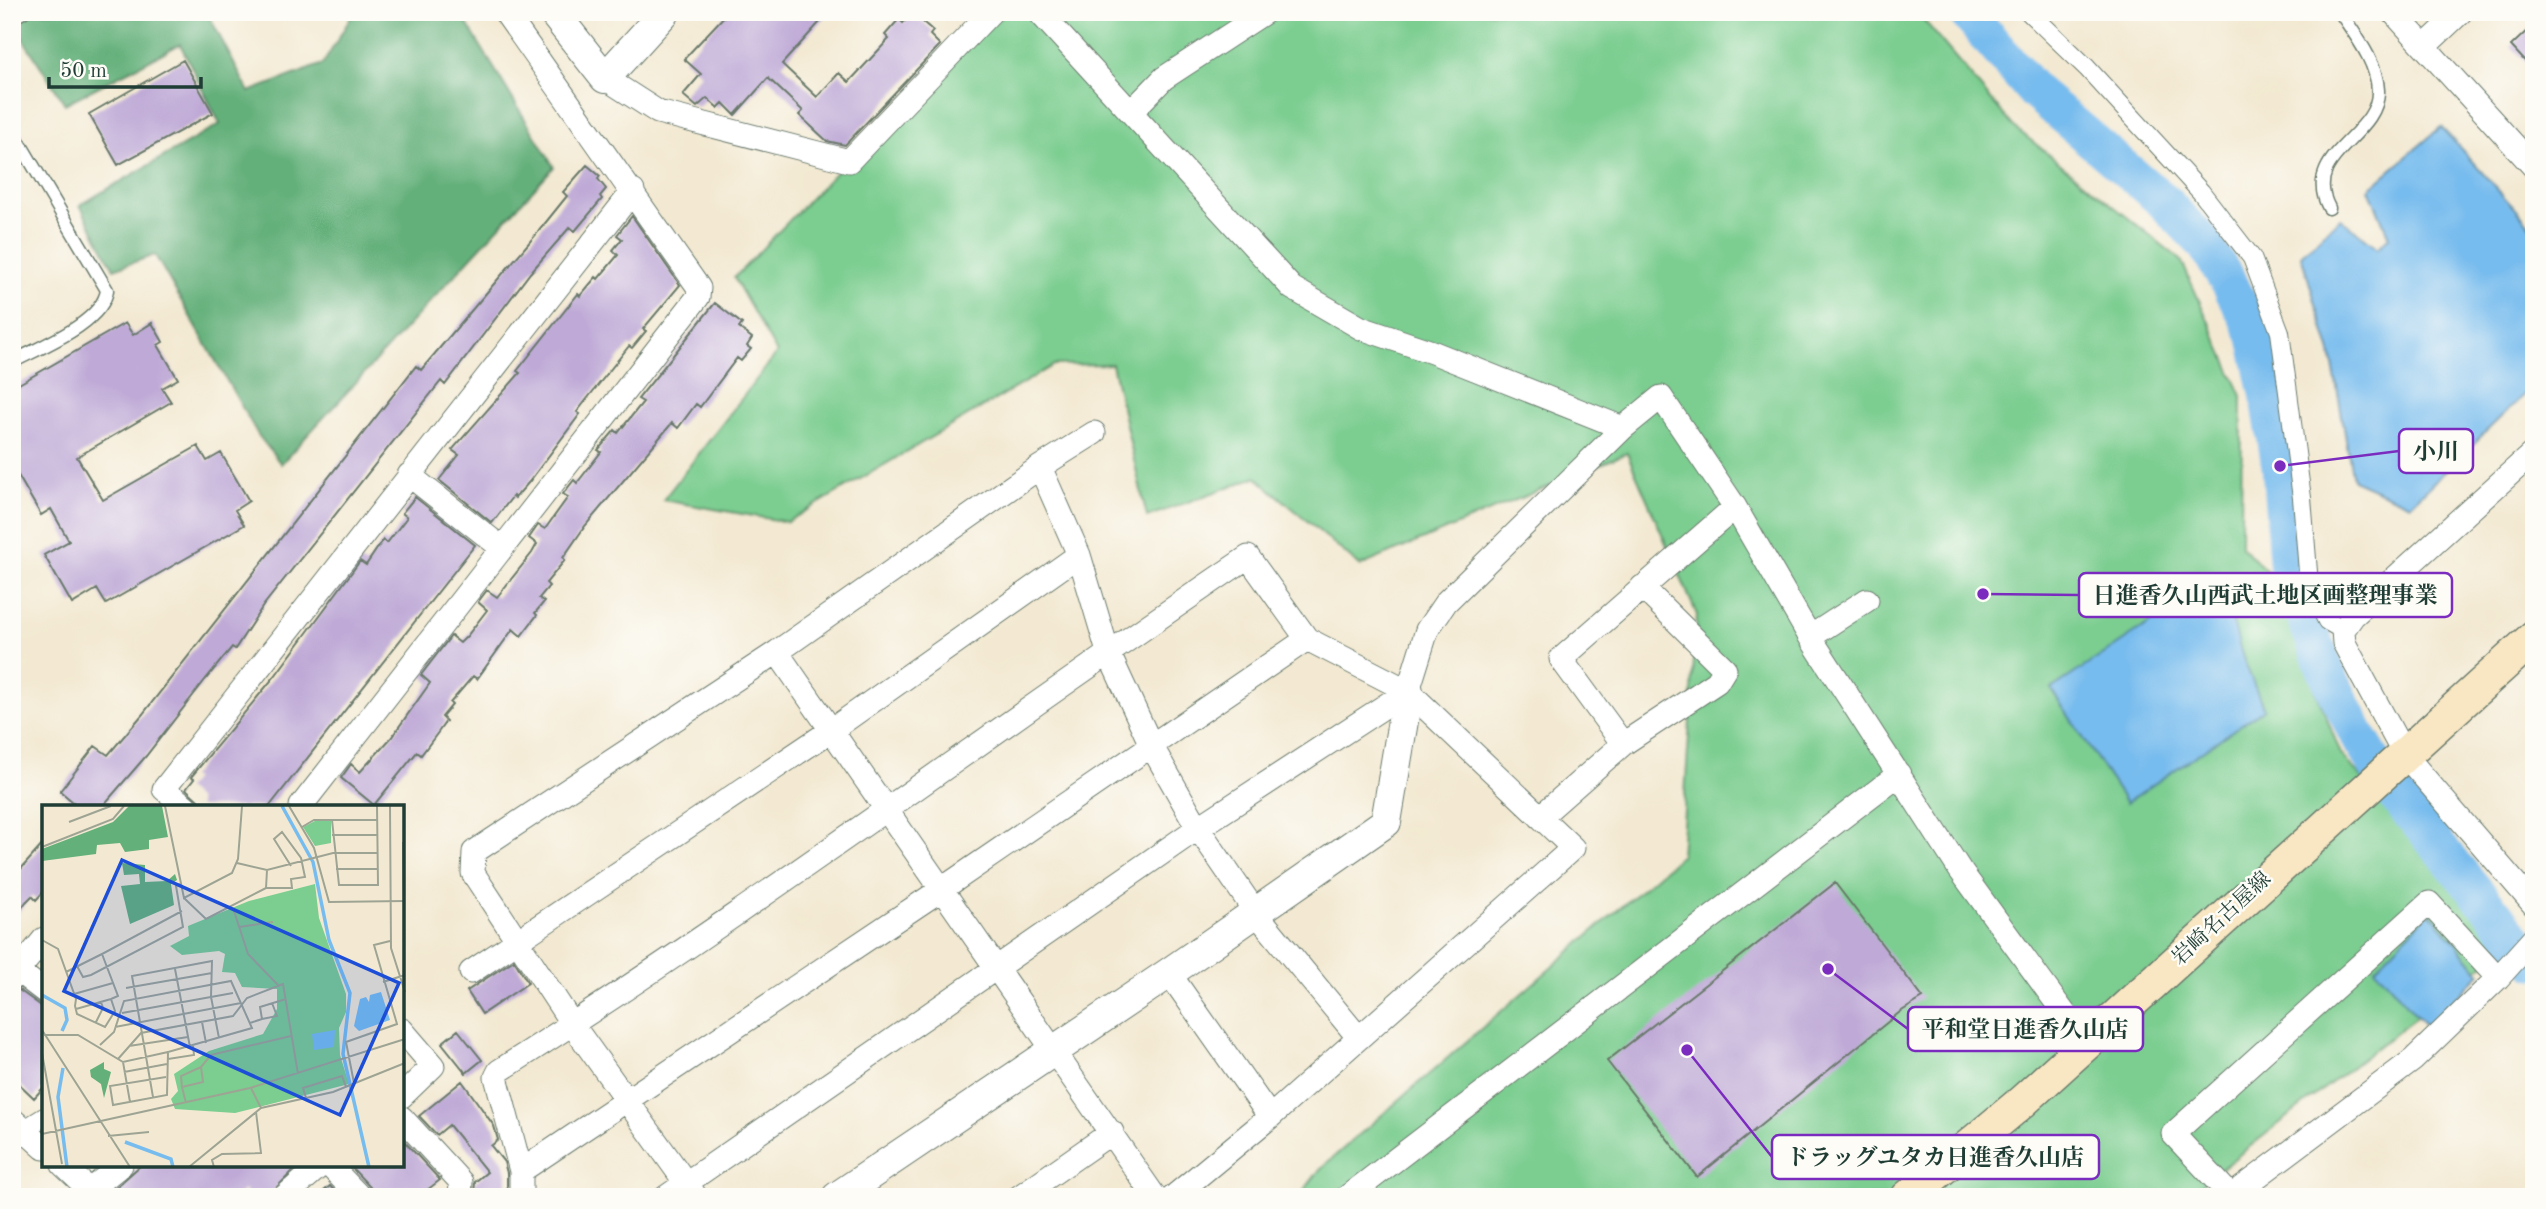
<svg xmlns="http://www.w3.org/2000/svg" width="2546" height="1209" viewBox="0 0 2546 1209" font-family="'Old Standard TT','Noto Serif JP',serif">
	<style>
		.green { fill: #7bcd90; stroke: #4d8562; stroke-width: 2 }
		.forest { fill: #64b07a; stroke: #427657; stroke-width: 2 }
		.water { fill: #77bcee; stroke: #4b7c91; stroke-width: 2 }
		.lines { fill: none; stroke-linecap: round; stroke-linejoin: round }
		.river { stroke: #77bcee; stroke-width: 37 }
		.building { fill: #bfaad7 }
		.service-casing { stroke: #69796b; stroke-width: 15 }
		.pedestrian-casing { stroke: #69796b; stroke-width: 20 }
		.minor-casing { stroke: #69796b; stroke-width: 25 }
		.tertiary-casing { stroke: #69796b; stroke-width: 32 }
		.secondary-casing { stroke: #69796b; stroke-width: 36 }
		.service { stroke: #fff; stroke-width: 12 }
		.pedestrian { stroke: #fff; stroke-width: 18 }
		.minor { stroke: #fff; stroke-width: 23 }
		.tertiary { stroke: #fff; stroke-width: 30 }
		.secondary { stroke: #f9e7c3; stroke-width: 33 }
		.labels { text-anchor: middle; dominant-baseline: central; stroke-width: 5; stroke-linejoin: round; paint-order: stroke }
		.street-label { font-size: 21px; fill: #1f3d34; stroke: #fdfcf7 }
		.inset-river { fill: none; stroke: #77bcee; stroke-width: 3.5 }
		.inset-road { fill: none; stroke: #9ea493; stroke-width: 2 }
		.view { fill: #1d4ed8; fill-opacity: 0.15; stroke: #1d4ed8; stroke-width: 3.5 }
		.inset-edge { fill: none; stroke: #1f3d34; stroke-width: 3.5 }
		.leader { fill: none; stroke: #7b2cbf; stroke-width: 2.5 }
		.callout-dot { fill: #7b2cbf; stroke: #fdfcf7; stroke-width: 2.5 }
		.callout { fill: #fdfcf7; stroke: #7b2cbf; stroke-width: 2.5 }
		.callout-label { font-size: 23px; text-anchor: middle; font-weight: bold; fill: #1f3d34 }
	</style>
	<rect width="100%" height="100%" fill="#fdfcf7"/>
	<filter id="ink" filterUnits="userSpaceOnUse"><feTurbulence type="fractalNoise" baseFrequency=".0143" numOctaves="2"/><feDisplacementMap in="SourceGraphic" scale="14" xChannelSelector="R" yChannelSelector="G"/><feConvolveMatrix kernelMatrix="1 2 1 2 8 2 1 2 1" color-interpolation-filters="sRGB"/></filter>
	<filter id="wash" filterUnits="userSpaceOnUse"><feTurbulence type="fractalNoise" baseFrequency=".00686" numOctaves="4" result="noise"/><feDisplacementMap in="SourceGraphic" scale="28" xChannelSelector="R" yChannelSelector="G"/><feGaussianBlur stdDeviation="1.57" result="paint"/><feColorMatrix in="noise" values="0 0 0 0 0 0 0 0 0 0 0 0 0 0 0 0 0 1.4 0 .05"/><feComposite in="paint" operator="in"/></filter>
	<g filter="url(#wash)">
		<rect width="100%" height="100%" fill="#f3e9d2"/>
		<!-- green -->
		<path class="green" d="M990,12h927l96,114 168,134 61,136 -1,150 28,27 72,181 166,192 -322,251h-886l22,-29 360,-313 16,-240 -70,-162 -267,113 -104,-89 -109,40 -35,-153 -58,1 -267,157 -124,-22 114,-147 -43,-75z"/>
		<!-- forest -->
		<path class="forest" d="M37,12h170l42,80 74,-28 31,-52h106l94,155 -273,297 -23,-29 -103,-180 -41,14 -34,-64 140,-81 -40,-80 -115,60 -53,-82z"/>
		<!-- water -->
		<path class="water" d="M2441,127l93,103v155l-124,120 -57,-25 -22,-127 -30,-98 39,-37 38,30 11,-11 -20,-48z
			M2220,577l23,81 21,51 -138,94 -75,-114z
			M2430,912l51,62 -55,52 -51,-58z"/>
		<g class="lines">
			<!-- river -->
			<path class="river" d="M1966,12l69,80 128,109 41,42 25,40 26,50 13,59 12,74 8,107 37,96 33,67 33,54 143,171"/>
		</g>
		<g id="blocks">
			<!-- building -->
			<path class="building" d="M728,12h101l-47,52 35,33 22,-24 10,9 40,-43 -4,-4 14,-16 4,4 10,-10 20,18 -3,4 10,10 -95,100 -18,-4 -28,-26 4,-4 -35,-33 -33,37 -12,-12 -5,5 -11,-10 -10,9 -14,-12 18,-21 -17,-15z
				M2534,24v47l-23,-25z
				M183,60l30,53 -95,52 -29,-51z
				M587,165l13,11 -2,3 8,10 -6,7 2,3 -27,32 -5,-4 -40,46 -85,112 -4,-4 -178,225 -28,43 -3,-2 -27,33 -59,76 -44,51h-23l-19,-16 35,-45 13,9 34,-40 274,-349 5,4 117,-138 29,-36 -4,-4z
				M632,216l48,69 -37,44 3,2 -14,17 -3,-2 -42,53 -10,13 3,2 -51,68 -14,16 -2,-2 -21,27 -53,-43 20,-25 -7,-5 68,-77 -3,-2 61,-77 2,2 16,-19 2,2 20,-24 -5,-5 9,-11 -5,-4z
				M715,303l27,21 -3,4 13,10 -5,8 4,3 -10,12 -4,-3 -37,49 -4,-3 -18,24 -6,-5 -87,103 -22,32 2,2 -19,23 3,3 -10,12 5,4 -9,11 2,2 -16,21 -8,-7 -36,50 -4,-3 -23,27 2,2 -10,12 4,4 -7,10 -18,24 -4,-3 -43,53 -33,-27 10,-14 9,8 31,-34 39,-55 -9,-8 30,-39 9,7 7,-7 20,-26 -9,-8 9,-12 10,7 35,-44 5,-9 -8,-6 9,-13 7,4 23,-32 -5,-3 11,-14 3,3 24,-31 -3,-2 17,-20 3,3 25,-31 -5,-3z
				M125,323l8,12 19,-12 11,19 -5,3 20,34 -16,9 9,14 -94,55 26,43 95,-54 9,15 14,-8 28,48 -14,9 9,15 -138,79 -9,-15 -25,15 -28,-49 25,-14 -18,-32 -10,6 -29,-50v-77z
				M415,497l60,48 -206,262h-70l-1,-7 -12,-11 8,-10 -3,-2 84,-101 85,-115 6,4 17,-25 4,3 20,-26 -5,-4z
				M44,843v48l-8,9 -4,-4 -6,6 -14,19v-42z
				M1835,883l88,115 -23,14 -203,165 -90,-116z
				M514,960l14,23 -46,31 -15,-23z
				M19,990l25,18v79l-10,11 -22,-21v-85z
				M458,1030l24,30 -16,13 -24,-30z
				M462,1081l32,45 4,14 -7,6 13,16 3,11v20l-4,4h-29l1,-15 12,-10 -38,-47 -12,10 -18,-19z
				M402,1139l38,41 -18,14 -3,-3 -8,6h-37l-4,-10 -18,-19 4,-3h46z
				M141,1165h158l-32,32h-18l-5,-7 -8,7h-116l-6,-8z
				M330,1186l10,11h-23z"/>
		</g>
	</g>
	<g filter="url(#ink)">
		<use href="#blocks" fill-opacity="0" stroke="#69796b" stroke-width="2"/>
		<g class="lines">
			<defs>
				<path id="service" d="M12,18l11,-6
					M12,130l95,160c-4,33 -67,57 -95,72
					M2329,208c-29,-54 51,-71 49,-118 -1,-28 -23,-55 -38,-78"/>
				<path id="pedestrian" d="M2029,12l58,56 114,124 51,66 28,74 22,166 7,86 18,37 16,9
					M23,1130l21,-13"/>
				<path id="minor" d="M1039,12l253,276 69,40 71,24 191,76
					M2393,12l141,155
					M2425,46l36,-34
					M605,78l53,34 191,49 142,-149
					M1131,112l33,-34 101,-66
					M2534,452l-181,164 -10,14 1,13 60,111 130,151
					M1040,467l54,-34
					M409,475l93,73
					M1810,637l57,-37
					M777,652l378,545
					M1623,744l94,-62 8,-13 -83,-82
					M185,806l-21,-17 469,-598
					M301,806l397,-509 1,-9 -194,-276
					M1540,817l83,-73 -62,-85 174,-152
					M18,971l26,20
					M471,972l362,-243 246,-174
					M1169,973l101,144
					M12,978l32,-39
					M402,1030l31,36 -31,30
					M402,1118l59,64 -1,15
					M12,1119l32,29
					M63,1165l34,32
					M329,1165l31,32
					M521,1171l421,-282 365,-250
					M90,1190l31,-25
					M2231,1196l-58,-62 256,-231 69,75
					M284,1197l37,-32
					M521,1197v-26l-25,-94 3,-6c256,-162 498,-344 749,-514l59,82 101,52 165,157 -303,269 -97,80
					M666,1197l532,-369 210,-137 19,-61 19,-28 177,-174 38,-31 74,110 75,130 150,233 126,173
					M696,1197l-124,-173 -99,-151 1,-21 303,-200 263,-185 39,88 29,97 43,93 47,83 58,85 102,124
					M1019,1197l93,-65
					M1347,1197l552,-423
					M2230,1197l183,-137 85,-82 36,-40"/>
				<path id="tertiary" d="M553,12l52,66 60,-66
					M837,1197l332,-224 217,-151 22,-131"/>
				<path id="secondary" d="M1908,1197l115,-96 511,-464"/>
			</defs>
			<!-- service casing -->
			<use href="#service" class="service-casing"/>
			<!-- pedestrian casing -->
			<use href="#pedestrian" class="pedestrian-casing"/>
			<!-- minor casing -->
			<use href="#minor" class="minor-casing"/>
			<!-- tertiary casing -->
			<use href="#tertiary" class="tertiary-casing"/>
			<!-- secondary casing -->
			<use href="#secondary" class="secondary-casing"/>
			<!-- service -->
			<use href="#service" class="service"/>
			<!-- pedestrian -->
			<use href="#pedestrian" class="pedestrian"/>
			<!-- minor -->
			<use href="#minor" class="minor"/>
			<!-- tertiary -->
			<use href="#tertiary" class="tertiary"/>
			<!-- secondary -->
			<use href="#secondary" class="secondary"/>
		</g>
	</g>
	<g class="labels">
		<!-- street labels -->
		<g class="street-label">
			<text transform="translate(2222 919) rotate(-43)">岩崎名古屋線</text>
		</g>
	</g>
	<!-- overview -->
	<g transform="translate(42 805)">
		<rect width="362" height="362" fill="#f3e9d2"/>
		<path d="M273,16h16v22l-16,3 -12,-19zM273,79l4,34 27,76v18l-7,16 1,27 9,29 -114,29 -60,-4 -4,-10 7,-8 -4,-17 35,-23 54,-17 14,-25v-20l-35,-2 -7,-14 -13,-1 3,-18 -6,-3 -37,4 -12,-9 19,-10 -1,-10 61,-25z" fill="#7bcd90"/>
		<path d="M87,1h33l6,31 -19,3v9l-24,3 -5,-9 -23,2 -1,9 -54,7v-12l71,-27zM80,58l23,2v17l22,-1 8,-7 2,6 -6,4 3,21 -44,19 -9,-38 19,-2 -1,-10 -15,1zM62,257v7l7,3 -7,26 -3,-14 -10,-7 -1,-7z" fill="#64b07a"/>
		<path d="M339,187l9,28 -31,11 -5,-5 6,-27 6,-2 3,5 1,-7zM293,225l-1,17 -20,3 -2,-16z" fill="#77bcee"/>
		<path class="inset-river" d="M240,1l31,56 16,78 21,53 -7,61 26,113M0,190l23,13 2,12 -5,11M21,263l-5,29 9,70M83,337l46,17 2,8"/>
		<path class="inset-road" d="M123,1l19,92 48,-25 6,-14 4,-53M247,1l25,42 15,54 76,-1M348,1l1,142 14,44M290,15l7,65h39l-1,-79M27,17l42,-16M260,22l12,-7h63M290,30h45M361,37l1,59M0,42l71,-28 11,-13M195,58l30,7 66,-17h45M294,64h42M224,83h26l-1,-9 14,-2 -4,-19 -19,-26 -8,7 17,27M142,93l22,21 60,-31 1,-18M191,103l15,46 30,31M197,122l34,-5M0,135l16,9 18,50 -1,7 2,8 28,13 10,-16 -4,-12 -35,10M35,161l6,11 8,-2 92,-48 -7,-41 4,-2M133,164l15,78M24,167l36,-18M341,177l22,-7M84,183l86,-15M32,189l39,-11M69,194l7,-3 -16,-42 80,-43M80,208l111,-20M220,214l15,-3 -5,-13M54,217l7,-14 -2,-6M160,217l4,21M208,218l12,-4 -2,-12 26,-8M73,222l126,-24M0,225l88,137M2,230h34l45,27 45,-10M58,240l14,-13 10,-31 107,-20 21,47 -84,24 -1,43 -54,10 -3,-19 56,-9M87,241l59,-9M0,248l20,111M76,254l23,-26 92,-17 14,-18 36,-14 15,90M126,254l26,-4 -1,-9M81,257l7,40M159,262l10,-12 80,-19M82,267l43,-8M312,278l-8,-41 51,-18 -23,-79 16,-4M140,282l21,-5 -2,-15 -20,9 1,11 4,16M209,283l10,20M111,292l-21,-121 80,-15 -1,36 8,41M264,293l-3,-10 39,-12 4,11M0,329l208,-46 155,-49M66,331l41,-4M147,362l72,-59 72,-16 72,-29M172,362l-2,-7 10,-6 39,-1 -5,-41"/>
		<path class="view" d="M80,55l277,123 -59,132 -276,-124z"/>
		<rect width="362" height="362" class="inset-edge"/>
	</g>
	<!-- callouts -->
	<path class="leader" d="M2280 466L2399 451M1983 594L2079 595M1828 969L1908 1029M1687 1050L1772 1157"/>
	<g class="callout-dot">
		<circle cx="2280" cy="466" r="7"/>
		<circle cx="1983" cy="594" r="7"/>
		<circle cx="1828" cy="969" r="7"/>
		<circle cx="1687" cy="1050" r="7"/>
	</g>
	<g class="callout">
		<rect x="2399" y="429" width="74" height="44" rx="7"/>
		<rect x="2079" y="573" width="373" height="44" rx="7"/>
		<rect x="1908" y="1007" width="235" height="44" rx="7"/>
		<rect x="1772" y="1135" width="327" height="44" rx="7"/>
	</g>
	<g class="callout-label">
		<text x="2436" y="459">小川</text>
		<text x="2265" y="603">日進香久山西武土地区画整理事業</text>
		<text x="2025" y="1037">平和堂日進香久山店</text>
		<text x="1935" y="1165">ドラッグユタカ日進香久山店</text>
	</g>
	<!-- margin -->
	<rect width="2546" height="1209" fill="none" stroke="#fdfcf7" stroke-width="42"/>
	<!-- scale -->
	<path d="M49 77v10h152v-10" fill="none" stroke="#1f3d34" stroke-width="3.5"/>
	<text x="60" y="77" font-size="21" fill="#1f3d34" stroke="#fdfcf7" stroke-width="5" paint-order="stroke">50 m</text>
</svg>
